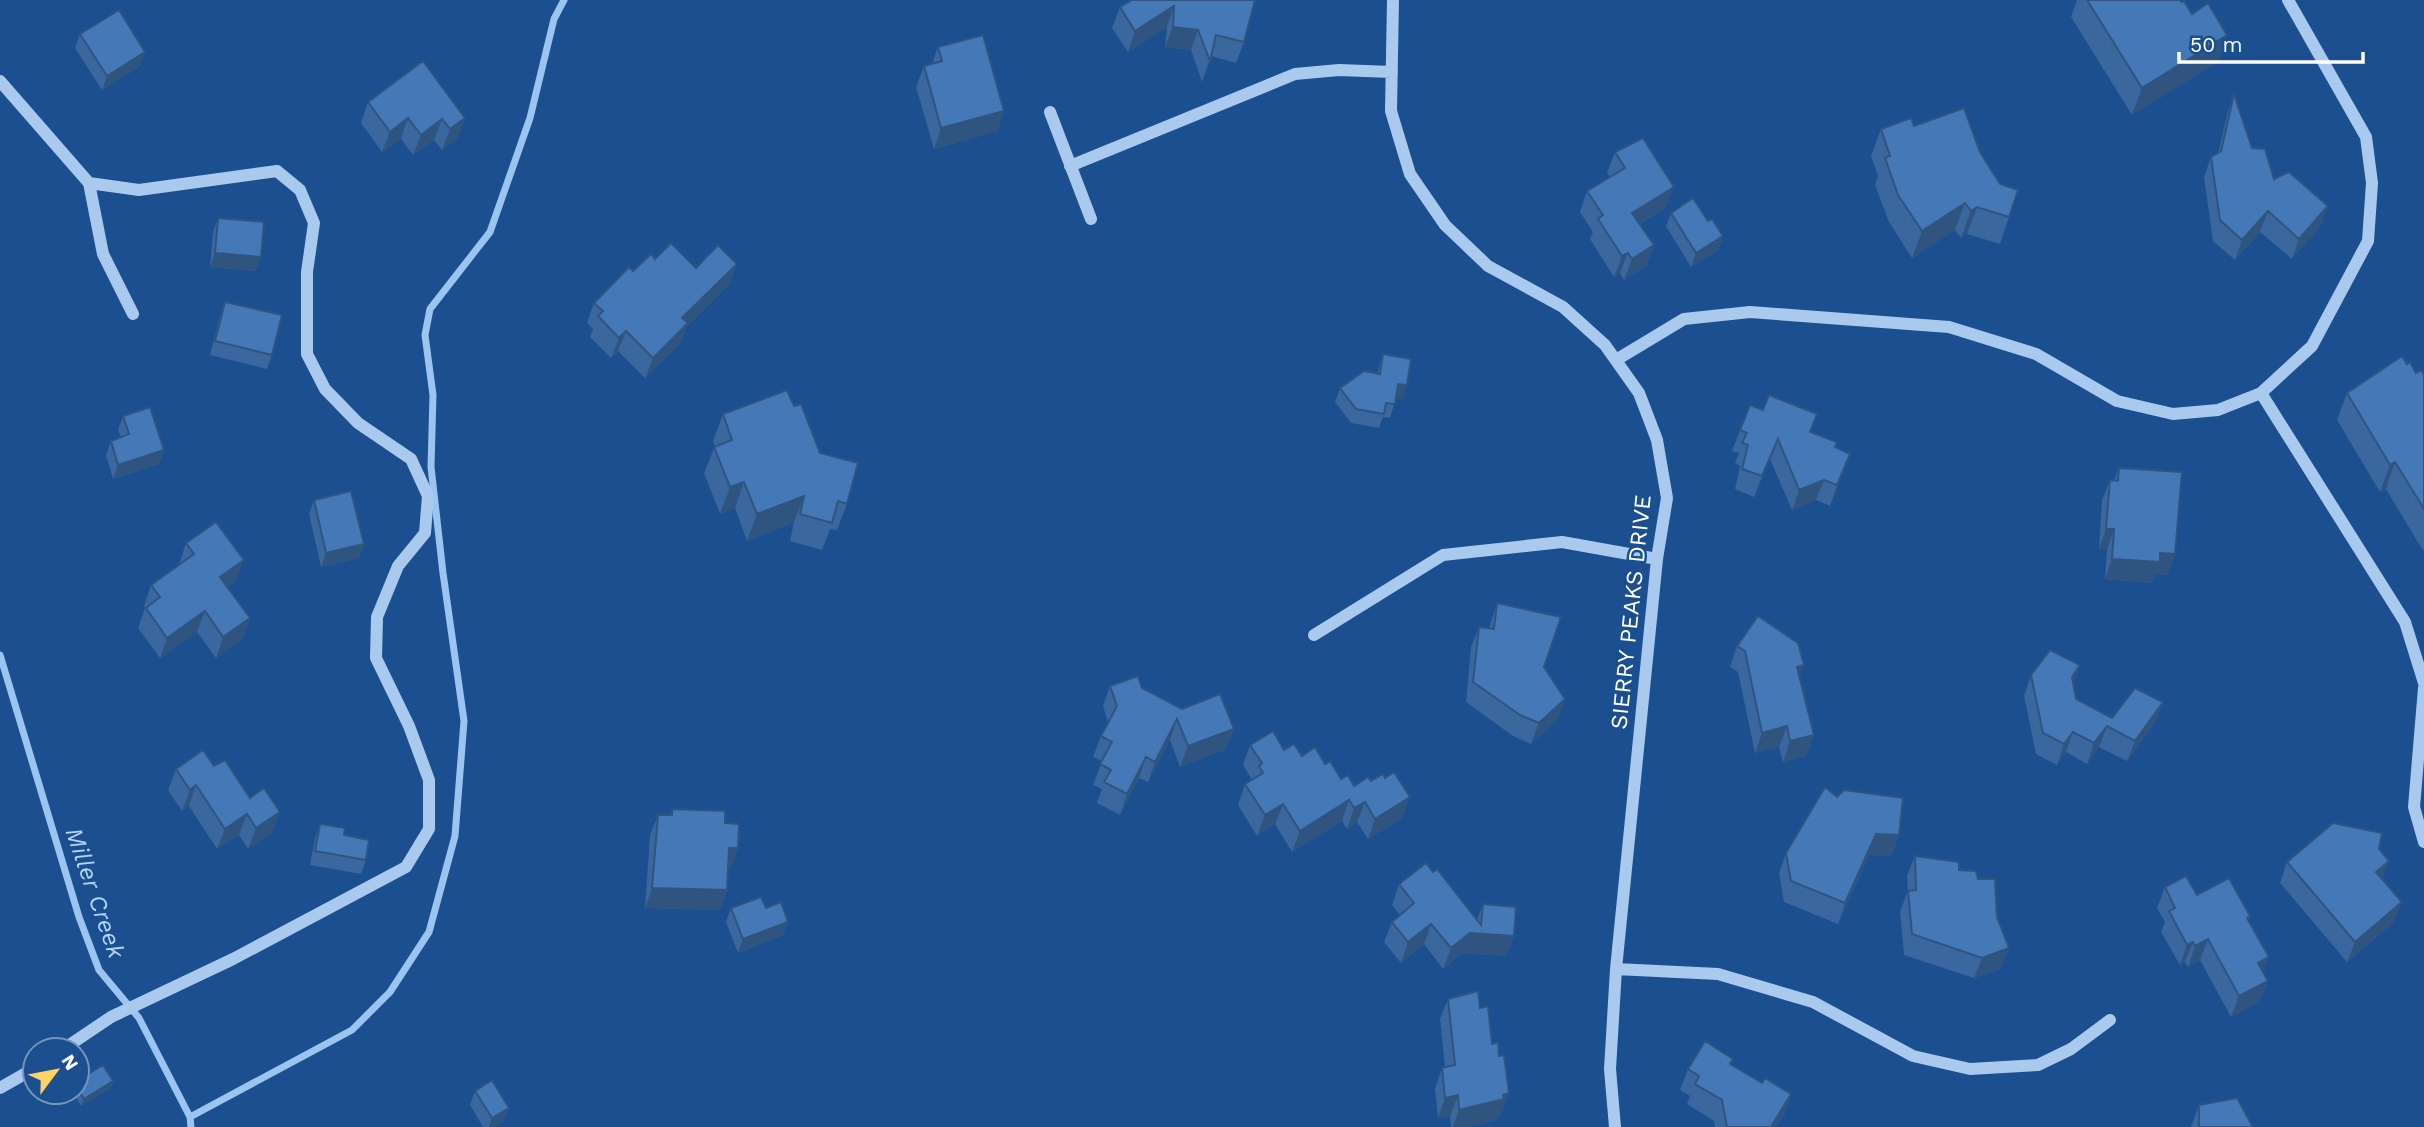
<svg xmlns="http://www.w3.org/2000/svg" width="2424" height="1127" viewBox="0 0 2424 1127" font-family="'Work Sans',sans-serif">
	<style>
		.lines { fill: none; stroke-linecap: round; stroke-linejoin: round }
		.stream { stroke: #9cc4f0; stroke-width: 7 }
		.minor { stroke: #a9c9ee; stroke-width: 12 }
		.wall { fill: #3a679d }
		.shaded-wall { fill: #305480 }
		.building { fill: #4478b7; stroke: #305480; stroke-width: 2 }
		.labels { text-anchor: middle; dominant-baseline: central; stroke-width: 5; stroke-linejoin: round; paint-order: stroke }
		.street-label { font-size: 23px; fill: #fff; stroke: #1b4f8f }
		.water-label { font-size: 24px; font-style: italic; fill: #b5d3f5; stroke: #1b4f8f }
	</style>
	<rect width="100%" height="100%" fill="#1b4f8f"/>
	<g class="lines">
		<!-- stream -->
		<path class="stream" d="M0,655l79,262 20,53 40,48 51,99 1,10
			M190,1117l162,-87 38,-38 39,-60 26,-96 9,-115 -21,-148 -12,-106 2,-72 -8,-60 5,-26 60,-77 40,-114 24,-99 10,-19"/>
		<!-- minor -->
		<path class="minor" d="M1393,0l-2,111 19,63 35,51 43,41 75,41 42,38 34,48 18,47 10,58 -10,61 -41,410 -6,100 5,58
			M0,81l89,102 14,71 30,60
			M1050,112l41,107
			M1070,166l225,-92 44,-4 53,2
			M1616,360l68,-41 66,-7 199,15 87,27 81,47 56,13 45,-4 43,-17 51,-47 56,-105 4,-58 -6,-46 -78,-137
			M2261,393l144,229 19,61
			M1314,635l129,-80 119,-13 95,17
			M2424,688l-10,119 10,35
			M1616,969l102,5 95,28 100,54 57,13 68,-4 33,-16 39,-29
			M62,1050l49,-33 122,-58 173,-92 23,-38v-49l-20,-54 -33,-68 1,-41 21,-51 27,-33 3,-37 -17,-37 -53,-36 -33,-34 -18,-35v-82l7,-49 -14,-33 -23,-19 -138,19 -50,-7
			M0,1088l35,-20"/>
	</g>
	<!-- wall -->
	<path class="wall" d="M1255,0l-11,42 -8,21 -25,-7 -9,26 -11,-32 -26,-3 2,-20 -39,25 -16,-24 8,-21z
		M2077,0h103l38,62 -86,53 -61,-98z
		M80,34l65,18 -5,14 -38,24 -27,-42z
		M938,47l66,64 -7,20 -63,18 -18,-62 8,-21 8,-2z
		M2234,94l18,54 22,31 54,27 -8,21 -28,32 -32,-27 -25,28 -22,-19 -9,-64 7,-20 7,-4 9,-38z
		M368,102l97,16 -7,20 -16,12 -8,-10 -21,15 -12,-16 -19,13 -21,-29z
		M1914,126l66,26 29,65 -9,27 -33,-10 -6,4 -6,-8 -43,28 -23,-36 -14,-37 3,-9 -7,-20 10,-27z
		M1615,152l51,55 -26,17 14,21 -8,21 -22,14 -4,-7 -6,4 -24,-38 3,-7 -13,-20 7,-21 23,-14 -3,-4z
		M1671,213l37,8 15,15 -5,14 -27,17 -25,-41z
		M218,218l38,53 -46,-4 3,-35z
		M655,259l41,9 41,-4 -8,20 -43,43 -6,16 -35,35 -27,-27 -7,7 -21,-21 3,-8 -6,-6 7,-20 39,-32z
		M225,302l47,53 -5,14 -57,-14 10,-39z
		M1383,354l24,31 -5,14 -6,-1 -6,20 -7,-1 -4,11 -28,-5 -16,-21 5,-14 37,-14z
		M2407,364l9,9 8,2v175l-2,-1 -36,-60 -6,3 -43,-72 10,-27z
		M794,406l53,98 -10,26 -7,-1 -8,21 -32,-9 4,-19 -47,19 -12,-33 -15,6 -16,-41 11,-27 -2,-5 10,-27z
		M123,416l41,34 -5,14 -46,15 -7,-24 5,-14 10,-4 -3,-7z
		M1740,430l70,2 25,16 15,6 -20,52 -14,-6 -24,10 -22,-51 -16,38 -19,-8 5,-23 -5,-3 4,-10 -7,-2z
		M2119,468l49,107 -13,-1 -3,9 -47,-4 2,-29 -8,-1 3,-49 8,-20h4z
		M314,500l50,44 -5,14 -38,9 -12,-53z
		M186,543l50,38 -9,6 23,31 -8,21 -26,19 -19,-26 -37,26 -22,-30 7,-20 -1,-2 7,-21 28,-20v-1z
		M1497,603l47,64 21,32 -7,20 -27,25 -18,-8 -47,-34 5,-55 8,-20 10,1z
		M1737,646l62,31 15,58 -8,21 -23,6 -4,-15 -24,6 -17,-81 -8,-5z
		M2080,665l-7,19 3,15 36,19 51,-16 -8,21 -28,38 -28,-14 -12,17 -21,-12 -9,13 -21,-11 -12,-58 7,-21z
		M1110,686l32,2 40,21 52,20 -8,20 -46,18 -10,-27 -22,42 -9,-4 -19,37 -23,-12 5,-14 -9,-4 9,-24 -9,-4 8,-21 7,-14 -5,-16z
		M1250,745l34,5 41,14 16,15 13,7 31,-8 25,19 -8,21 -34,21 -11,-17 -10,7 -5,-8 -50,31 -17,-28 -18,12 -19,-31 7,-21 7,-4 -9,-15z
		M214,766l58,67 -24,16 -9,-14 -22,14 -28,-43 -7,5 -14,-21 8,-21z
		M1837,797l62,38 -8,21 -22,-1 -31,69 -54,-22 -5,-29 7,-20z
		M672,809l53,14 6,46h-3l-1,21 -7,20 -75,-2 5,-73 8,-20h12z
		M320,824l24,11 22,25 -5,14 -51,-9 5,-27z
		M2379,849l10,12 -7,18 12,43 -47,40 -67,-79 7,-21z
		M1915,856l44,14 19,9 19,38 4,52 -27,9 -70,-23 -4,-44 8,-20 -1,-15z
		M1433,872l44,48 6,-16 31,32 -8,20 -44,-3 -19,16 -19,-25 -23,19 -17,-21 8,-20 8,-7 -8,-10 7,-21z
		M2165,887l32,8 53,21 -1,5 20,36 -6,15 5,9 -8,20 -29,16 -31,-57 -12,7 -3,-5 -5,3 -19,-33 4,-10 -8,-14z
		M731,908h35l22,14 -5,13 -45,18 -12,-31z
		M1448,999l32,9 12,36 7,12 10,37 -8,21 -3,1 -2,5 -28,7h-17l-1,-11 -12,2 -3,-29 7,-21 3,-1 -5,-48z
		M1731,1064l31,19 29,11 -7,21 -8,12h-61l-1,-6 -27,-17 3,-8 -10,-6 8,-21z
		M77,1081h36l-2,7 -30,18 -8,-14h4z
		M475,1091l34,17 -5,13 -9,6h-12l-13,-22z
		M2199,1105l54,22h-62z"/>
	<!-- shaded-wall -->
	<path class="shaded-wall" d="M1174,6l-7,21 -39,25 7,-21z
		M1173,27l25,3 -7,20 -26,-3z
		M2227,35l-9,27 -86,53 10,-27z
		M145,52l-5,14 -38,24 5,-14z
		M1004,111l-7,20 -63,18 7,-21z
		M408,118l-7,21 -19,13 8,-20z
		M465,118l-7,20 -16,12 8,-21z
		M442,119l-8,21 -21,15 8,-20z
		M1674,187l-8,20 -41,26 7,-20z
		M1965,203l-10,27 -43,28 10,-27z
		M2328,206l-8,21 -28,32 7,-20z
		M1977,207l-10,27 -6,4 10,-27z
		M2268,211l-8,21 -25,28 7,-20z
		M1723,236l-5,14 -27,17 5,-14z
		M1654,245l-8,21 -22,14 8,-21z
		M215,253l46,4 -5,14 -46,-4z
		M1628,253l-8,20 -6,4 8,-21z
		M737,264l-8,20 -43,43 -6,16 -35,35 8,-20 29,-40z
		M626,331l-8,20 -7,7 8,-20z
		M1398,384l9,1 -5,14 -9,-1z
		M1778,439l-8,20 -16,38 8,-21z
		M164,450l-5,14 -46,15 5,-14z
		M1850,454l-7,20 -13,32 7,-21z
		M2395,462l-9,27 -6,3 10,-27z
		M1824,480l-8,20 -24,10 7,-20z
		M744,482l-9,26 -15,6 10,-27z
		M804,496l-10,26 -47,19 10,-27z
		M2106,529h8l-7,21 -8,-1z
		M364,544l-5,14 -38,9 5,-14z
		M2160,553l15,1 -7,21 -13,-1 -3,9 -47,-4 7,-20z
		M244,560l-8,21 -23,16 7,-20z
		M205,611l-8,21 -37,26 7,-20z
		M250,618l-8,21 -26,19 7,-21z
		M1804,665l-8,20 1,-18z
		M2080,665l-7,21 -1,-9z
		M1565,699l-7,20 -27,25 8,-21z
		M2163,702l-8,21 -28,38 8,-20z
		M1177,719l-7,21 -22,42 7,-20z
		M1787,726l-8,21 -24,6 7,-20z
		M2107,726l-8,21 -12,17 7,-21z
		M1234,729l-8,20 -46,18 8,-21z
		M2073,732l-7,20 -9,13 7,-21z
		M1814,735l-8,21 -23,6 7,-21z
		M1146,757l-7,21 -19,37 7,-21z
		M196,785l-7,21 -7,5 8,-21z
		M1410,797l-8,21 -34,21 7,-20z
		M1349,800l-7,21 -50,31 8,-21z
		M1365,802l-8,20 -10,7 7,-21z
		M1283,804l-8,20 -18,12 8,-21z
		M280,812l-8,21 -24,16 8,-21z
		M247,814l-8,21 -22,14 8,-20z
		M1876,834l23,1 -8,21 -22,-1 -31,69 7,-21z
		M729,848h9l-7,21 -10,-1z
		M2389,861l-8,21 -5,-10z
		M652,888l75,2 -7,20 -75,-2z
		M2402,902l-8,20 -47,40 8,-20z
		M788,922l-5,13 -45,18 5,-14z
		M1431,924l-7,20 -23,19 7,-21z
		M1470,933l44,3 -8,20 -44,-3 -19,16 8,-21z
		M2208,939l-8,21 -12,7 7,-21z
		M2193,942l-8,20 -5,3 7,-20z
		M2009,948l-8,21 -27,9 8,-20z
		M2269,957l-8,21 -3,-15z
		M2268,981l-8,20 -29,16 8,-21z
		M113,1081l-2,7 -30,18 3,-7z
		M1509,1093l-8,21 -3,1 -2,5 -28,7h-15l6,-17z
		M1791,1094l-7,21 -8,12h-5z
		M1458,1095l-8,21 -12,2 7,-20z
		M509,1108l-5,13 -9,6h-6l3,-9z"/>
	<!-- building -->
	<path class="building" d="M1132,0h123l-11,42 -28,-7 -6,26 -12,-31 -25,-3 1,-21 -39,25 -15,-24z
		M2087,0h93l2,2 2,-1 8,13 16,-11 19,32 -85,53z
		M119,10l26,42 -38,24 -27,-42z
		M983,35l21,76 -63,17 -17,-62 18,-5 -4,-14z
		M423,61l42,57 -15,11 -8,-10 -21,16 -13,-17 -18,14 -22,-30z
		M2234,94l18,54 13,1 9,30 15,-7 39,34 -29,33 -31,-28 -26,29 -22,-20 -9,-63 10,-6z
		M1964,108l16,44 20,32 18,6 -9,27 -32,-10 -6,4 -6,-8 -43,28 -24,-36 -13,-37 5,-2 -9,-27 30,-11 3,8z
		M1643,138l31,49 -42,26 22,32 -22,14 -4,-6 -6,3 -24,-37 5,-4 -16,-24 38,-23 -10,-16z
		M1693,198l15,23 4,-2 11,17 -27,17 -25,-40z
		M218,218l46,4 -3,35 -46,-4z
		M671,243l25,25 22,-23 19,19 -55,54 6,5 -35,35 -27,-27 -7,7 -21,-22 5,-5 -9,-8 35,-36 4,4 18,-17 4,5z
		M225,302l57,13 -10,40 -57,-14z
		M1383,354l28,5 -4,26 -9,-1 -3,20 -9,-1 -2,11 -28,-5 -16,-21 24,-17 16,3z
		M2402,356l5,8 3,-2 6,11 5,-3 3,5v134l-29,-47 -5,3 -43,-72z
		M787,390l7,16 7,-2 19,49 38,10 -11,41 -9,-3 -6,22 -32,-9 4,-18 -47,18 -13,-32 -14,5 -16,-40 18,-7 -9,-26z
		M1769,395l48,19 -7,18 27,10 -2,5 15,7 -13,31 -13,-5 -25,10 -21,-51 -16,37 -20,-7 6,-24 -6,-2 5,-10 -7,-3 10,-25 13,5z
		M150,407l14,43 -46,15 -7,-24 18,-7 -6,-18z
		M2119,468l63,4 -7,82 -15,-1v9l-48,-3 2,-30h-8l4,-49 8,1z
		M351,491l13,53 -38,9 -12,-53z
		M216,522l28,38 -24,17 30,41 -27,19 -18,-26 -38,27 -21,-30 14,-11 -9,-12 43,-31 -8,-11z
		M1497,603l64,14 -17,50 21,32 -26,24 -19,-8 -47,-33 6,-55 15,2z
		M1758,616l40,27 6,22 -7,2 17,68 -24,6 -3,-15 -25,7 -17,-82 -8,-5z
		M2050,650l30,15 -8,12 4,22 36,19 23,-30 28,14 -28,39 -28,-15 -13,17 -21,-11 -9,12 -21,-11 -12,-58z
		M1138,676l4,12 40,21 38,-15 14,35 -46,17 -11,-27 -22,43 -9,-5 -19,37 -23,-12 7,-12 -11,-6 12,-22 -11,-6 16,-30 -7,-20z
		M1273,731l11,19 10,-6 8,12 13,-9 10,17 5,-3 11,18 7,-4 6,11 14,-9 3,4 12,-7 2,4 9,-6 16,25 -35,22 -10,-17 -11,6 -5,-8 -49,31 -17,-27 -18,11 -20,-31 18,-11 -4,-7 3,-3 -12,-18z
		M203,750l11,16 11,-6 25,38 14,-10 16,24 -24,16 -9,-14 -22,15 -29,-44 -6,5 -14,-21z
		M1825,787l12,10 7,-7 59,8 -4,37 -23,-1 -31,69 -54,-22 -5,-28z
		M672,809l53,2v12l14,1 -1,24h-9l-2,42 -75,-2 6,-73h14z
		M2333,823l49,10 -3,16 10,12 -13,11 26,30 -47,40 -68,-80z
		M320,824l25,4 -1,7 25,5 -3,20 -51,-9z
		M1915,856l44,6v8l17,1 2,8h17l2,38 12,31 -27,10 -70,-24 -4,-43 8,-1z
		M1426,863l7,9 4,-3 44,56 2,-21 33,3 -2,29 -44,-3 -19,15 -20,-24 -23,18 -16,-20 22,-19 -15,-19z
		M2186,876l11,19 32,-17 21,38 -3,2 22,39 -11,6 10,18 -29,15 -31,-57 -13,7 -2,-4 -6,3 -18,-34 6,-3 -10,-21z
		M761,897l5,11 15,-6 7,20 -45,17 -12,-31z
		M1478,991l2,17 8,-2 4,38 6,-2 1,14 5,-1 5,38 -6,2 1,4 -45,11 -1,-15 -13,3 -3,-30 13,-3 -7,-66z
		M1705,1041l28,18 -3,5 32,19 3,-5 26,16 -20,33h-44l-5,-27 -27,-16 4,-8 -11,-7z
		M103,1065l10,16 -29,18 -7,-11v-7z
		M492,1080l17,28 -17,10 -17,-27z
		M2237,1098l16,29h-54v-22z"/>
	<g class="labels">
		<!-- street labels -->
		<g class="street-label">
			<text transform="translate(1631 612) rotate(-84)">SIERRY PEAKS DRIVE</text>
		</g>
		<!-- water labels -->
		<g class="water-label">
			<text transform="translate(95 893) rotate(71)">Miller Creek</text>
		</g>
	</g>
	<!-- north arrow -->
	<g transform="translate(56 1071) rotate(58)"><circle r="33" fill="#1b4f8f" stroke="#7695bc" stroke-width="2"/>
	<path d="M0-5L12 26L0 18L-12 26Z" fill="#ffd166"/>
	<text y="-10" font-size="19" font-weight="bold" text-anchor="middle" fill="#ffffff">N</text>
	</g>
	<!-- scale -->
	<path d="M2179 52v10h184v-10" fill="none" stroke="#ffffff" stroke-width="3.5"/>
	<text x="2190" y="52" font-size="21" fill="#ffffff" stroke="#1b4f8f" stroke-width="5" paint-order="stroke">50 m</text>
</svg>
